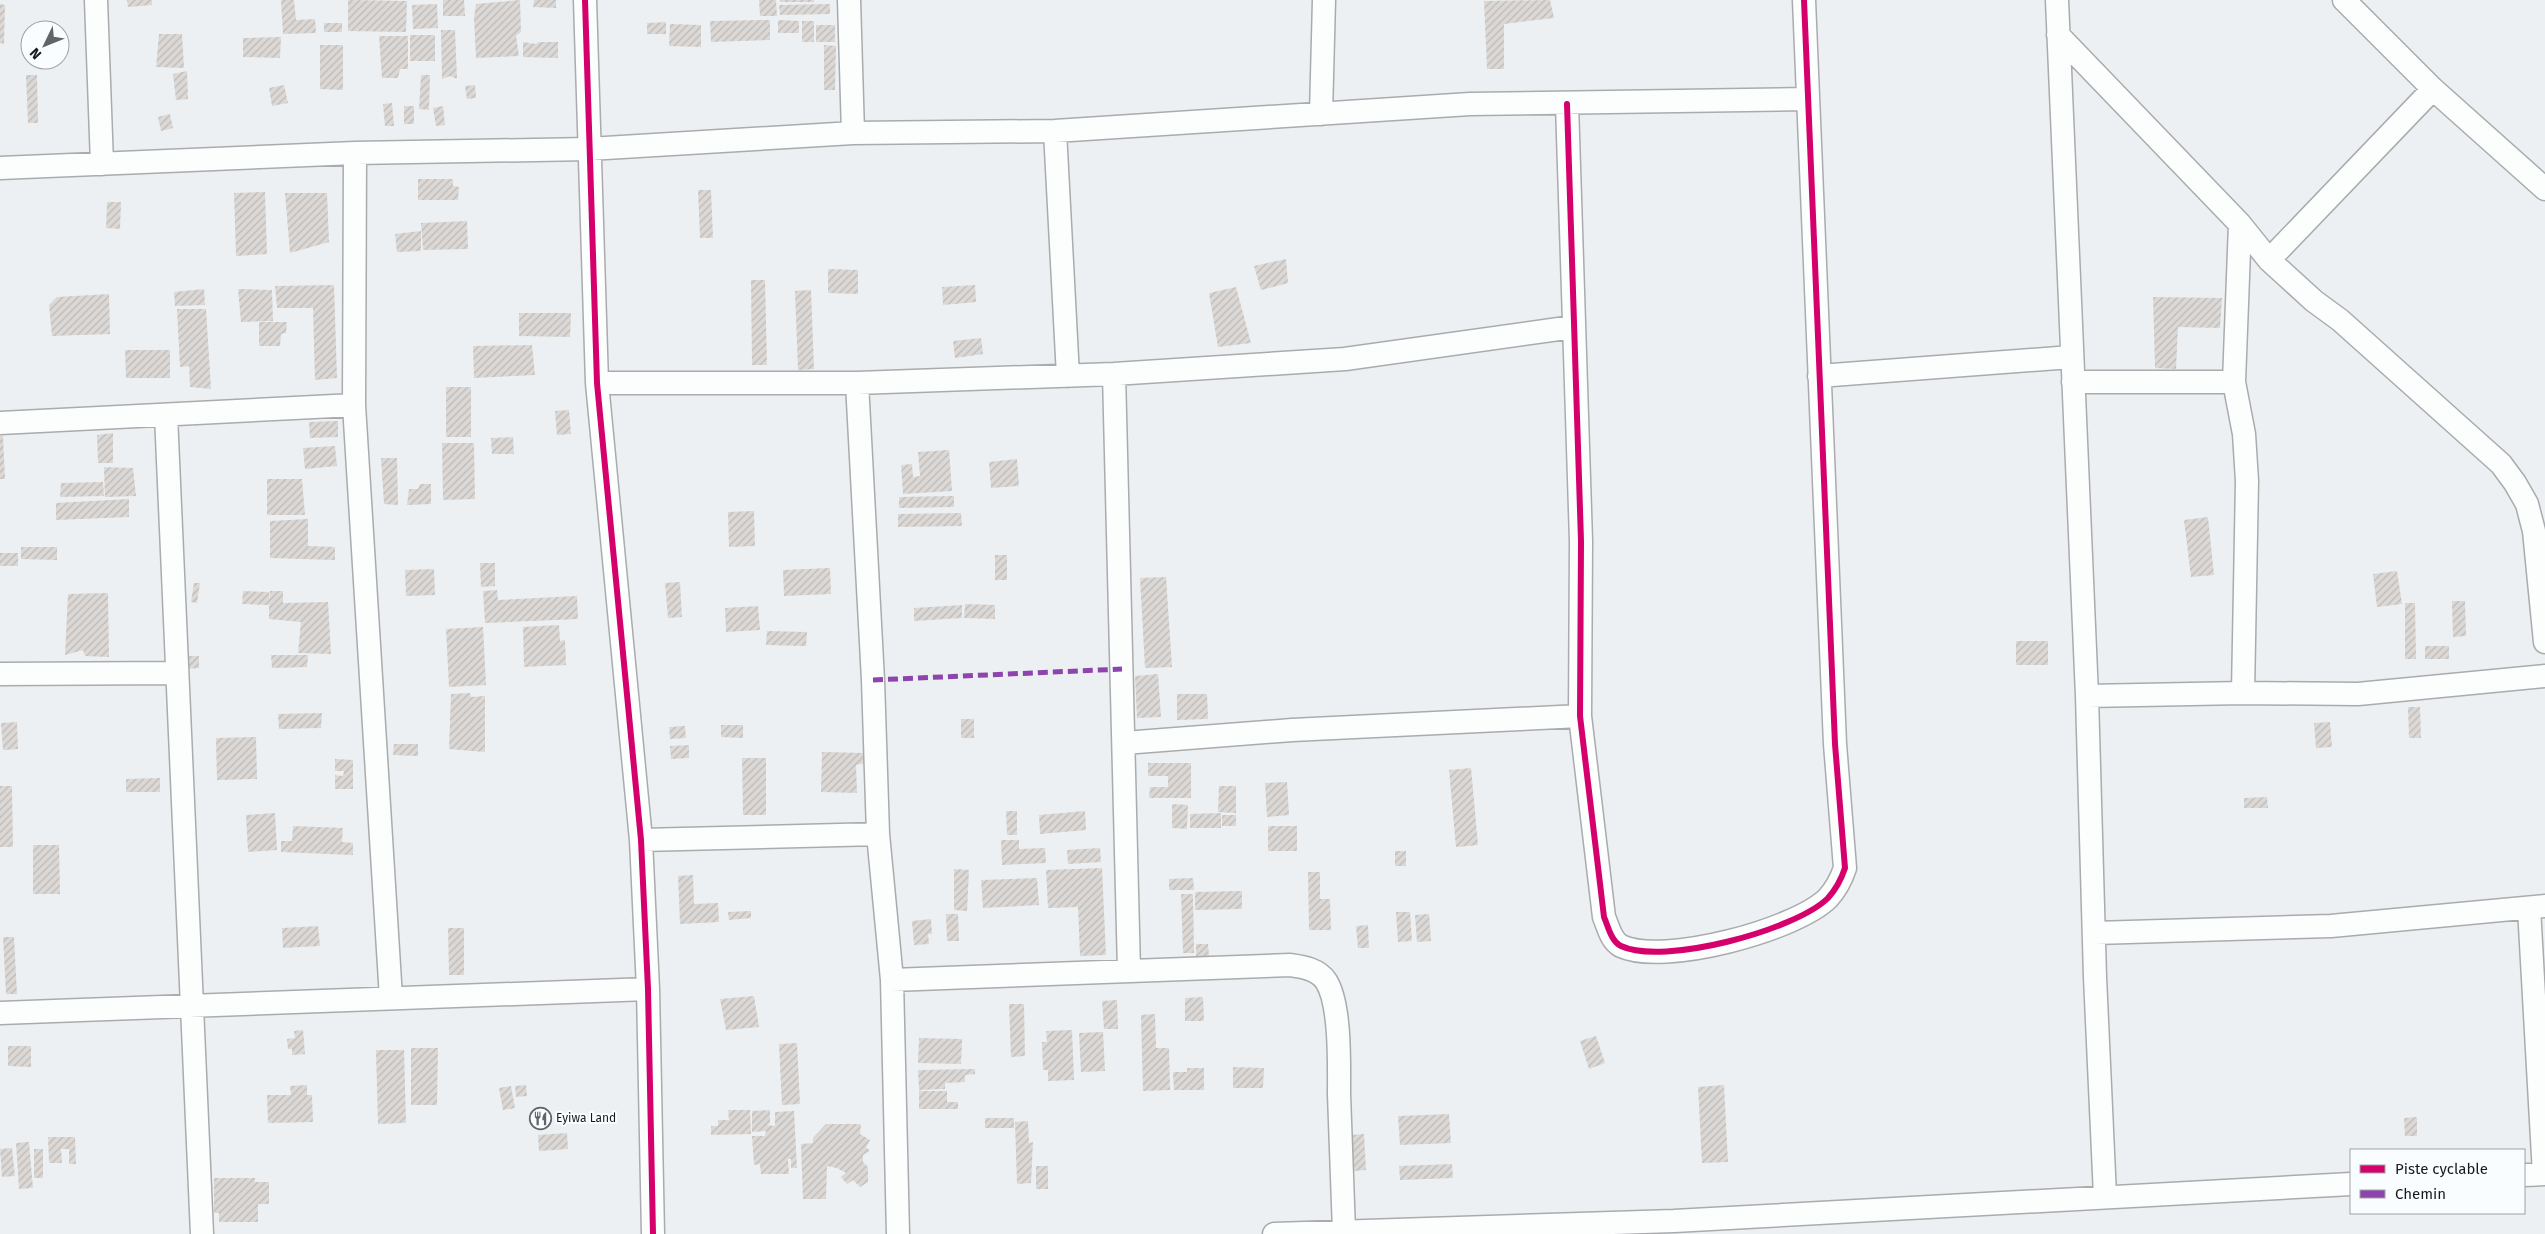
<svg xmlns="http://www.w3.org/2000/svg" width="2545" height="1234" viewBox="0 0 2545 1234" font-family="'Fira Sans',sans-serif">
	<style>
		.building { fill: url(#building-hatch) }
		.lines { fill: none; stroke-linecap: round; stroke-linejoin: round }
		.minor-casing { stroke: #a9abad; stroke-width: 25 }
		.minor { stroke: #fcfdfd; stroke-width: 22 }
		.quiet { stroke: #8e44ad; stroke-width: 5; stroke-dasharray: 10 5; stroke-linecap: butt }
		.cycleway-casing { stroke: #fafdff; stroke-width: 9 }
		.cycleway { stroke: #d6006c; stroke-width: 6 }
		.labels { text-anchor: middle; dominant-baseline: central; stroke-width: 4; stroke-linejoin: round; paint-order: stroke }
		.poi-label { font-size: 12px; fill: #17191b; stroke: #fafdff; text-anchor: start }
	</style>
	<defs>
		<pattern id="building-hatch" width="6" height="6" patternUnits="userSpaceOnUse" patternTransform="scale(1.25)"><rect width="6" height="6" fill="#dcd8d5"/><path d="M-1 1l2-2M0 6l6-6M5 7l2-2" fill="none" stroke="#bcb9b6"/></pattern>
	</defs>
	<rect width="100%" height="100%" fill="#edf0f2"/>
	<!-- building -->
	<path class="building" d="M127,0h25v5l-24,2z
		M281,0h13l2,20 19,-1 1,14 -33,1z
		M348,0l59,1 -1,31 -58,-1z
		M443,0h21l1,16h-22z
		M520,0l1,32 -5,4 3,20 -43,2 -2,-40 2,-14z
		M534,0h22v8l-23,-1z
		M759,0h17l1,16h-17z
		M780,0h34v2h-34z
		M1550,0l4,18 -50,6v45h-17l-3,-68z
		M0,4l5,1 -1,39 -4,-1z
		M437,4l1,24 -25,1 -1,-24z
		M830,4v10l-50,1 -1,-10z
		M770,20v20l-59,2 -1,-21z
		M778,20l21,1v12h-21z
		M802,21h12v21h-12z
		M666,22v12h-19v-11z
		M324,23h18v9h-18z
		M670,24l31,1v22l-32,-1z
		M816,25h19v17h-19z
		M441,30h14l2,49 -7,-3 -8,3z
		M159,34h23l2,34 -28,-1z
		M410,35h25v26h-25z
		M379,36h29v33h-8l-2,9h-16z
		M281,37l-1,21 -37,-1v-19z
		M523,42l13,2 3,-2h19v16l-35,-1z
		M320,45h23v45l-23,-1z
		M824,45l12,1 -1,44h-11z
		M187,71l1,28 -12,1 -3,-26z
		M26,75h11l1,48h-10z
		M421,75h9l-1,35 -10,-1z
		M284,85l4,18 -16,3 -3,-18z
		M475,85l1,13 -9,1 -2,-13z
		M392,103l2,23h-9l-2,-22z
		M404,106h10v18h-10z
		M443,106l2,19 -9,1 -3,-18z
		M170,114l3,14 -12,3 -3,-14z
		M418,179h35v7l6,1 -1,13h-40z
		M698,190h13l2,48h-13z
		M265,192l2,62 -31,2 -2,-63z
		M285,193h42l2,49 -39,11z
		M107,202h14l-1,27 -14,-1z
		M467,221l1,28 -45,1 -2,-27z
		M421,231v20l-24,1 -2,-18z
		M1286,259l2,24 -27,7 -7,-24z
		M828,269l30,1v24l-30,-1z
		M751,280h14l2,85h-15z
		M334,285l3,93 -22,2 -2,-72h-36l-2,-22z
		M975,285l1,17 -33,3 -1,-18z
		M1236,287l15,56 -33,4 -9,-54z
		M204,289l1,16 -30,1 -1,-14z
		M238,289l34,1 1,31 -32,1z
		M811,290l3,79 -16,1 -3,-79z
		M109,294l1,40 -58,2 -3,-31 8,-8z
		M2153,297l69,1 -2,30 -42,-1 -2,42 -21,-1z
		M177,309h29l5,80 -21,-2 -1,-21 -9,1z
		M519,313h52l-1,24 -51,-1z
		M259,322h28l-1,11 -5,1 -1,12h-21z
		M981,338l2,16 -28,4 -2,-17z
		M532,345l3,30 -61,3 -1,-32z
		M125,350h45v28h-44z
		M446,387h25v50h-25z
		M569,410l2,24 -14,1 -2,-24z
		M338,421v16l-28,1 -1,-16z
		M113,433v30h-15l-1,-28z
		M0,436h3l2,43h-5z
		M513,437l1,17h-22l-1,-16z
		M442,443h32l1,56 -32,1z
		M335,446l2,20 -32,3 -2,-21z
		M949,450l3,41 -49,3 -2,-29 11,-1 1,13 7,-1 -2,-24z
		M381,458h16l1,47 -14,-1z
		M1017,459l2,27 -28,2 -2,-26z
		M104,467l29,1 3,28 -31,1z
		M267,479h35l3,36h-38z
		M103,482l1,14 -44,1 1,-14z
		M420,484h11v20l-24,1 2,-16h9z
		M954,496v11l-55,1v-11z
		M129,499v18l-73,3v-17z
		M754,511l1,35 -26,1 -1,-35z
		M961,513l1,13 -64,1v-13z
		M2208,517l6,58 -23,2 -7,-57z
		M308,519v27l27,1v13l-65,-2v-37z
		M21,547h36v13l-36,-1z
		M0,553h18v13h-18z
		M995,555h12v25h-12z
		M480,563h15v23l-14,1z
		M830,568l1,26 -47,2 -1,-26z
		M434,569l1,26 -29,1 -1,-26z
		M2397,571l5,33 -25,3 -4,-33z
		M1166,577l6,90 -27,1 -5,-90z
		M680,582l2,35 -14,1 -3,-35z
		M194,583h6l-3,20 -6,-1z
		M497,590l1,10 79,-4 1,23 -93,4 -2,-32z
		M243,591l26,1v9l1,-10h13v12l45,-1 3,52 -33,-1 3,-31 -32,-3v-14l-27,-1z
		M108,593l1,64 -24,-1 -2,-6 -18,5 3,-61z
		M2452,601h13l1,35 -13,1z
		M2405,603h10l1,56h-11z
		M965,604l30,1v14l-31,-1z
		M962,605v13l-48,3v-13z
		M758,606l2,24 -34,2 -1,-24z
		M559,625l1,16 5,-1 1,25 -42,2 -1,-40z
		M483,627l3,58 -37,2 -3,-58z
		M767,631l40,1 -1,14 -40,-1z
		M2016,641h32v24h-32z
		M2425,646h24v13h-24z
		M271,655h37l-1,12 -35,1z
		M184,656h15v12l-15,1z
		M1158,674l3,43 -24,1 -2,-42z
		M470,693l1,4 14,-1v56l-36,-3 2,-55z
		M1177,694h30l1,25 -31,1z
		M2408,707h12l1,31h-12z
		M322,713l-1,15 -42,1 -1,-15z
		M961,719h13v19h-13z
		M17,722l1,27 -15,1 -2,-27z
		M2330,722l2,25 -16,1 -2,-25z
		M721,725h22v13l-22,-1z
		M685,726l1,12 -16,1 -1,-12z
		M256,737l1,42 -40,1 -1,-42z
		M394,744h24v12l-25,-1z
		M689,745v13l-18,1 -1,-13z
		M822,752l43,1v10l-9,2 1,28 -36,-1z
		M742,758h24v57h-23z
		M335,759l18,1v29h-18v-14l8,1 1,-5h-9z
		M1148,763h43v35h-42l1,-11h18v-11h-20z
		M1471,768l7,77 -22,2 -7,-77z
		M160,778v14h-34v-13z
		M1287,782l2,33 -22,2 -2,-34z
		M0,786h12l1,61h-13z
		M1219,786h17v27l-18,-1z
		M2267,797l1,11h-24v-10z
		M1172,804l16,1 -1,24 -15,-1z
		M1006,811h11v24h-10z
		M1085,811l1,19 -46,4 -1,-19z
		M275,813l2,37 -29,2 -2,-37z
		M1221,813v15h-31v-14z
		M1222,815h14v11h-14z
		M293,826l50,2 -1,14 11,1v12l-72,-3v-11h11z
		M1268,826h29v25h-29z
		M1001,840h18v9l26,-1 1,15 -44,2z
		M33,845h26l1,49h-27z
		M1100,848l1,14 -33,2 -1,-14z
		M1395,851h11v15h-11z
		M1102,868l4,87 -26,1 -2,-49 -30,1 -2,-38z
		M954,869l15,1 -2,41 -13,-1z
		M1308,872h12v27h10l1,31h-22z
		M693,875l1,29 24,-1 1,19 -39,2 -2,-48z
		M1037,878l2,27 -56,3 -2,-28z
		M1193,878l1,12h-25v-11z
		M1242,891v18l-47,1v-18z
		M1181,894h12l1,59h-11z
		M751,911v7l-22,2 -1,-8z
		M1396,912h14l2,29 -14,1z
		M946,914h12l1,27h-12z
		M1429,914l2,27 -14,1 -2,-27z
		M931,919l1,15h-4l1,10 -15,1 -2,-24z
		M1368,925l1,23h-11l-2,-22z
		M318,926l2,20 -37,2 -1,-20z
		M448,928h16v47h-15z
		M3,937h11l3,57h-11z
		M1196,944h12l1,12h-13z
		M754,996l5,31 -33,3 -6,-31z
		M1203,997l1,24h-19v-23z
		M1117,1000l1,29h-14l-2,-28z
		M1009,1004h15l1,52 -14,1z
		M1155,1014l1,34h13l1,42 -27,1 -2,-76z
		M303,1030l2,24 -13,1v-6h-4l-1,-10 8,-1 -1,-7z
		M1072,1030l2,50 -26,1v-11h-5l-1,-28h5l-1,-11z
		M1103,1032l2,39 -24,1 -2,-39z
		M1596,1036l9,27 -16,6 -9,-28z
		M919,1038l43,1 -1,25 -43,-1z
		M797,1043l3,61 -18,1 -3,-61z
		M8,1046h23v21l-23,-1z
		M411,1048h27l-1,57h-26z
		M376,1050h28l2,73 -28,1z
		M1233,1067l31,1 -1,20h-30z
		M1187,1068h17v22h-30l-1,-18h14z
		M975,1069v5l-10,1v7l-20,1v6l-26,1 -1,-20z
		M307,1085v10h5l1,27 -45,1 -1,-28h24l-1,-9z
		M526,1085l1,11 -11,1 -1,-11z
		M1724,1085l4,77 -26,1 -4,-76z
		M511,1086l4,22 -12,2 -4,-22z
		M919,1091h28v11h11v7h-39z
		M728,1110h22l1,24 -40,1v-9h7v-6h11z
		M770,1110v13l-3,2 8,1v-14l19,-1 3,57h-6v-9h-3l1,15h-28l-1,-10 -6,1 -2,-29h13l1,-5 -14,1v-21z
		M1449,1114l2,29 -51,2 -2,-29z
		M2417,1117v19h-12l-1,-18z
		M985,1118h29v10h-29z
		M1028,1121l1,22 4,-1 -2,41 -14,1 -2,-62z
		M826,1124h35l-1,10 10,6 -4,7 4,4 -7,4v7l5,5v15l-8,5 -7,-7 -6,4 -6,-7 5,-4 -9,-5 -10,-2 -1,33h-23l-2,-55 12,-1v-5z
		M567,1133l1,16 -29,2 -1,-16z
		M1364,1134l2,36 -12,1 -3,-36z
		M48,1137h27l1,27h-7v-15h-8l1,14h-13z
		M29,1142l4,46 -14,1 -3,-46z
		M12,1148l3,28 -13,1 -2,-28z
		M34,1149h9v29h-9z
		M1452,1164l1,14 -53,2 -1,-14z
		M1036,1166h12v23h-12z
		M214,1178h41v4h14v22h-11v18h-39v-9h-5z"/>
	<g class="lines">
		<defs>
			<path id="minor" d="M96,0l6,164
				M585,0l12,383 44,457 7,149 5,245
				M2057,0l30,696 8,281 10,219
				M2344,0l89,89 112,100
				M2058,35l182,189 29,36 45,41 26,19 161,144 14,19 12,21 7,27 11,111
				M1567,104l14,437 -1,175 24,201c4,9 7,24 17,29 42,20 175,-16 207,-48 9,-10 13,-18 17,-30l-10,-124 -31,-744
				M1321,114l3,-114
				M1055,131l13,245
				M853,133l202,-2 415,-27 337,-5
				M355,153l-1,252 37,593
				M0,168l355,-15 234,-4 264,-16 -4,-133
				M2240,224l-6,158 10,52 3,47 -4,212
				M2269,260l164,-171
				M1114,374l15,597
				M1819,376l252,-19
				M2073,382h161
				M597,383h260l257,-9 231,-15 228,-32
				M857,383l16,297 5,154 14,146 6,254
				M166,415l36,819
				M0,423l354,-18
				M0,674l176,-1
				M2087,696l156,-3 115,1 187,-18
				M1124,743l168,-13 288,-14
				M641,840l237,-6
				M2529,908l15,266
				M2095,933l236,-7 214,-20
				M892,980l398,-15c13,2 28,4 36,16 15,23 13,85 13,113 2,46 3,92 5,138
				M0,1013l648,-24
				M2524,1175l21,-1
				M1274,1234l400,-13 677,-37"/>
		</defs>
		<!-- minor casing -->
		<use href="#minor" class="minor-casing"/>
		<!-- minor -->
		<use href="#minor" class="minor"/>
		<!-- quiet -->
		<path class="quiet" d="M873,680l249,-11"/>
		<defs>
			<path id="cycleway" d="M585,0l12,383 44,457 7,149 5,245
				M1567,104l14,437 -1,175 24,201c4,9 7,24 17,29 42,20 175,-16 207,-48 9,-10 13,-18 17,-30l-10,-124 -31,-744"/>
		</defs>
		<!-- cycleway casing -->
		<use href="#cycleway" class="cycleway-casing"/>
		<!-- cycleway -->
		<use href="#cycleway" class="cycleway"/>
	</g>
	<!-- icons -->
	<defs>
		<symbol id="restaurant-ring" viewBox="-11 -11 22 22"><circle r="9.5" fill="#fafdff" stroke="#626466" stroke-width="1.5"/><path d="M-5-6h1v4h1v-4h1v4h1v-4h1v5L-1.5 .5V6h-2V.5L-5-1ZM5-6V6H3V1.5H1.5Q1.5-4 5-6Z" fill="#626466"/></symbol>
	</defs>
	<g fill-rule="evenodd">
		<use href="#restaurant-ring" x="528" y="1106" width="25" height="25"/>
	</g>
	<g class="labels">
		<!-- poi labels -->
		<g class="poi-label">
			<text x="556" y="1118">Eyiwa Land</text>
		</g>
	</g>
	<!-- legend -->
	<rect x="2350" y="1149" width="175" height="65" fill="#fafdff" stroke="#9fa2a4"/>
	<rect x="2360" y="1165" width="25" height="8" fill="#d6006c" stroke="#9fa2a4"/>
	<text x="2395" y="1174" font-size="15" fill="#17191b">Piste cyclable</text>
	<rect x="2360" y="1190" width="25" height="8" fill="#8e44ad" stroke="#9fa2a4"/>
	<text x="2395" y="1199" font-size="15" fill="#17191b">Chemin</text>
	<!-- north arrow -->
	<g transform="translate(45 45) rotate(227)"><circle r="24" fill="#fafdff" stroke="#9fa2a4"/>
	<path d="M0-4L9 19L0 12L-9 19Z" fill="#626466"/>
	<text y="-8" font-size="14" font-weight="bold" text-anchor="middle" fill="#17191b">N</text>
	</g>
</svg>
